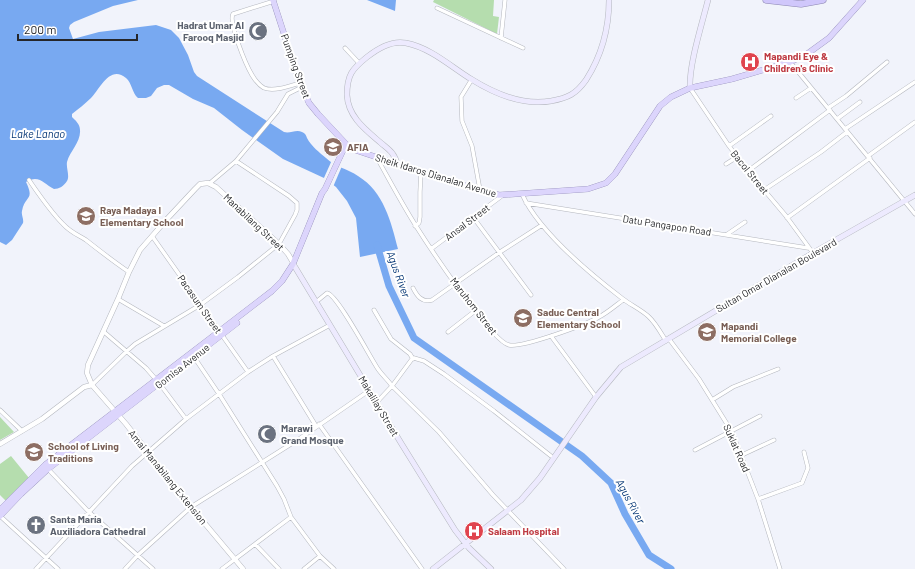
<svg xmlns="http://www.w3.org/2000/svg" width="915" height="569" viewBox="0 0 915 569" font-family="Barlow,sans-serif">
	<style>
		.green { fill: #b5ddae }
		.water { fill: #78a9f1 }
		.pier { fill: #f1f3fb }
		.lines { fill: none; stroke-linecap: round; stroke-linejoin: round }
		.river { stroke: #78a9f1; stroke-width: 7 }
		.minor-casing { stroke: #b4b7be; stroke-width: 4.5 }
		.tertiary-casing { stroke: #b4b7be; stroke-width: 5.5 }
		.secondary-casing { stroke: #b4b7be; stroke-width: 6 }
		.primary-casing { stroke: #8c86b1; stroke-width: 6 }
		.trunk-casing { stroke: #8c86b1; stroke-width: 7 }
		.minor { stroke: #fff; stroke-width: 3.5 }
		.tertiary { stroke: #fff; stroke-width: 4.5 }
		.secondary { stroke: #edeafe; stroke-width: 5 }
		.primary { stroke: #dcd5fc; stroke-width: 5.5 }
		.trunk { stroke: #d0c7fb; stroke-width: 6 }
		.labels { text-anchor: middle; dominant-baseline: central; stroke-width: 4; stroke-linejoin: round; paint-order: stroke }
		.worship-label { font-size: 10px; font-weight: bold; fill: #5b616d; stroke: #fff; text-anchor: start }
		.health-label { font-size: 10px; font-weight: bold; fill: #be3a42; stroke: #fff; text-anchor: start }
		.street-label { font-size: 10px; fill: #252629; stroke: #fff }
		.education-label { font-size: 10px; font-weight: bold; fill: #785e54; stroke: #fff; text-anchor: start }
		.water-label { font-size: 11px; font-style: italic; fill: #043574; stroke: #fff }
	</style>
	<rect width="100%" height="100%" fill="#f1f3fb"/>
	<!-- green -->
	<path class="green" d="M434,0h60l-1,16 6,1 -2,17 -64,-32z
		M0,417l14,15 -14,8z
		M11,456l18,22 -23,23 -6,-6v-31z"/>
	<!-- water -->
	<path class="water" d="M0,0h138l-25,6 -39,16 -4,3 -1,3 4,11 26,-7 57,-7 15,5 8,8 9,17 6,17 3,4 87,56c6,2 12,-3 18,0 3,1 4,3 5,6 4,8 13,15 19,20 9,9 22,11 32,18 26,16 33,46 40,73l-38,8 -4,-39 -9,-17 -11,-14 -12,-9 -41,-19 -41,-29 -28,-22 -21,-9 -24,-14h-5l-7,3 -6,8 -5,2h-8c-6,-5 -6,-15 -12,-20 -16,-14 -27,12 -35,20 -6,6 -13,11 -19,16v3c3,3 8,7 8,13 1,12 -10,21 -13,32 -1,6 3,14 0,19 -3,5 -8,8 -13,8 -10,-5 -15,-15 -28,-7 9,19 -1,13 -4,29 -1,4 2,8 1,12l-11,17 -6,5 -6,-3z
		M367,0h29l-1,11z"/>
	<!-- pier -->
	<path class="pier" d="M332,160l10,6 -9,21 -10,-7z"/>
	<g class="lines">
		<!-- river -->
		<path class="river" d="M377,245l12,41 25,52 168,118 29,27 14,31 24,41 22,14"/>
		<defs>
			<path id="minor" d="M274,1l-41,13c-5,8 13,51 19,61 3,5 7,10 12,13 10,4 26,-2 36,-5
				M437,8l86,40
				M501,38l4,-38
				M345,48l14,15
				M790,62l125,152
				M472,79l-11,18 1,24 10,25 8,44
				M690,88l39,58 19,25 38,45 27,37
				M796,98l15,-10
				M828,108l18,-12 41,-34
				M837,119l23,-17
				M845,129l70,-47
				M729,146l42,-30
				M868,156l47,-34
				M377,158c13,23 25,46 39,68 12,19 76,116 93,119 13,3 76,-20 90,-28 8,-4 16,-11 24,-17
				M726,164l11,-7
				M748,171l82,-61
				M29,180c11,16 21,31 34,44 7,8 15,11 23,16 14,11 28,22 43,32
				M210,183l26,-22 41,-49 11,-18 14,-7
				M764,190l57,-38 26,-20
				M522,194c17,38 67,79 101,105 8,6 17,10 25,17 7,6 13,17 18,25
				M526,203l282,45
				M473,217l58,78
				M787,218l83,-60
				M415,226l4,-3 1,-6v-25l1,-20
				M726,235l19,-13
				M152,236l96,136
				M431,249l72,-54
				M413,288c4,8 9,15 19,12l68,-48 42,-27
				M118,299l46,27
				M316,302l11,-9c10,1 43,64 51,76 4,6 10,11 14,17l20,-27 2,-1 10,3 20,13 50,37 57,45
				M374,310l17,29 19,15 3,5
				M104,332l42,36 13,15 27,36
				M448,332l27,-21
				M551,336l45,61
				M669,339l30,40 33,53 26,67 22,70
				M273,356l43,70
				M194,357l25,37 58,92 7,13 7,18 29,39 14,13
				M92,385l35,-34 8,-7 65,-39 38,-28 41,-33 16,-29 2,-5v-7l-8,-7 -53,-35
				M712,400l21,-13 45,-18
				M376,403l16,-17 47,46 54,63 71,74
				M0,410l22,21
				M319,424l103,145
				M695,450l65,-34
				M742,455l32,-15
				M48,469l41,43 64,57
				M758,499l44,-16 6,-15 -4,-16
				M0,516l58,53
				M255,544l24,25
				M36,569l96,-103 54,-47 62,-47 25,-16 57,-31
				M125,569l13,-14 53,-48 108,-68 71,-49
				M222,569l69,-52
				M304,569l16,-13"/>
			<path id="tertiary" d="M0,444l42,-25 42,-32 8,-2
				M243,569l-52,-62 -65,-83 -34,-39 -5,-12 1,-8 30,-66 11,-27 11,-22 27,-31 28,-30 5,-5 8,-1 8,4 63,57 9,10 6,10"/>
			<path id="secondary" d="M690,88c-1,-24 12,-64 18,-88
				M397,164c-2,-11 -9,-15 -16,-21 -15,-13 -33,-26 -34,-48 0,-20 5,-26 20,-38 10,-8 25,-17 39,-14 25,5 44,23 65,36 24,15 52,27 80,22 17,-3 25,-7 35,-21 16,-25 23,-51 23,-80
				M295,267l106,176 54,87 14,18 22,21
				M433,569l88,-69 19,-22 56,-81 25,-30 192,-114 102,-58"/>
			<path id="primary" d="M273,0l27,83 9,20 9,11 28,30 9,6 96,32 48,13 89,-6 18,-6 9,-9 45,-68 11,-9 19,-9 42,-9 58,-17 17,-8 22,-16 34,-38
				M0,510l45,-45 227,-174 10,-10 11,-17 29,-71 3,-4 21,-45
				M0,516l21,-22 27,-25 189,-146"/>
			<path id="trunk" d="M766,0l35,4 22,-4"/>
		</defs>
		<!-- minor casing -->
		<use href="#minor" class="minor-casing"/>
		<!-- tertiary casing -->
		<use href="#tertiary" class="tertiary-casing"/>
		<!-- secondary casing -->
		<use href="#secondary" class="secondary-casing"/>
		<!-- primary casing -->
		<use href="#primary" class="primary-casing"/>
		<!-- trunk casing -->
		<use href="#trunk" class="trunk-casing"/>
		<!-- minor -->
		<use href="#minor" class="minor"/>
		<!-- tertiary -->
		<use href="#tertiary" class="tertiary"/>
		<!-- secondary -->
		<use href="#secondary" class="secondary"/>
		<!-- primary -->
		<use href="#primary" class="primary"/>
		<!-- trunk -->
		<use href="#trunk" class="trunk"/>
	</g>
	<!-- icons -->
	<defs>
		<symbol id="mosque-disc" viewBox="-11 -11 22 22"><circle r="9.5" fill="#6b7280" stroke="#fff"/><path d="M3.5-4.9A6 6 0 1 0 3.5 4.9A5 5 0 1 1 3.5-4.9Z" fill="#fff"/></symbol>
		<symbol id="hospital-disc" viewBox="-11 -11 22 22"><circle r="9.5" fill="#e0444e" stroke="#fff"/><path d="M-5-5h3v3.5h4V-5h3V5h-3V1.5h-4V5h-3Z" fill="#fff"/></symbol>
		<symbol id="school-disc" viewBox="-11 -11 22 22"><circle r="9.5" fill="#8d6e63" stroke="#fff"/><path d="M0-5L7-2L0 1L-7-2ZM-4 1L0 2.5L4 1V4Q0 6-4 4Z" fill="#fff"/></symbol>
		<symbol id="university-disc" viewBox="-11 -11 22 22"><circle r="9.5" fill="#8d6e63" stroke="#fff"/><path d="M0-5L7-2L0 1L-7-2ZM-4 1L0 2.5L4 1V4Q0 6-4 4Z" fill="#fff"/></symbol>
		<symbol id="church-disc" viewBox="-11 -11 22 22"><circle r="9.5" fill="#6b7280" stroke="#fff"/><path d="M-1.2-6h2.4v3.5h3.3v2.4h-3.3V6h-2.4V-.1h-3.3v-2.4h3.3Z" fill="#fff"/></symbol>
	</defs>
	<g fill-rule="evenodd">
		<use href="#mosque-disc" x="247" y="20" width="22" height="22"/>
		<use href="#hospital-disc" x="739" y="51" width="22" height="22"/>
		<use href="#school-disc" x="322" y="136" width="22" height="22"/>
		<use href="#school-disc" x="75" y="205" width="22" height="22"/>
		<use href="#school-disc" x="512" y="307" width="22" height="22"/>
		<use href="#university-disc" x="696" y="321" width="22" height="22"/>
		<use href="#mosque-disc" x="256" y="423" width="22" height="22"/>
		<use href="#school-disc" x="23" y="441" width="22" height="22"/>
		<use href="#church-disc" x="25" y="514" width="22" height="22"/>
		<use href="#hospital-disc" x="463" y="520" width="22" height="22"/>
	</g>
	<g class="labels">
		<!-- worship labels -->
		<g class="worship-label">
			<text x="244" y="25" text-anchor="end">Hadrat Umar Al<tspan x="244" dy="12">Farooq Masjid</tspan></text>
			<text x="281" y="428">Marawi<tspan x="281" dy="12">Grand Mosque</tspan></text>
			<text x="50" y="519">Santa María<tspan x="50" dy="12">Auxiliadora Cathedral</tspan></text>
		</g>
		<!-- health labels -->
		<g class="health-label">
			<text x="764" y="56">Mapandi Eye &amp;<tspan x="764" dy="12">Children's Clinic</tspan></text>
			<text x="488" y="531">Salaam Hospital</text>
		</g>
		<!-- street labels -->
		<g class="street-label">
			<text transform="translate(296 66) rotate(70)">Pumping Street</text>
			<text transform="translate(750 172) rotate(51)">Bacol Street</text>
			<text transform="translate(436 175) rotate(17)">Sheik Idaros Dianalan Avenue</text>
			<text transform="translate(254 222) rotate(43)">Manabilang Street</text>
			<text transform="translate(467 222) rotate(-37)">Ansal Street</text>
			<text transform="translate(667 225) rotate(9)">Datu Pangapon Road</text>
			<text transform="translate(776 275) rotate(-30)">Sultan Omar Dianalan Boulevard</text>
			<text transform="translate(200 304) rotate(55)">Pacasum Street</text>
			<text transform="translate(474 306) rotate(52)">Maruhom Street</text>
			<text transform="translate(182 366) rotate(-38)">Gomisa Avenue</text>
			<text transform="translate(379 406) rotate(59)">Makalilay Street</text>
			<text transform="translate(737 448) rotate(66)">Suklat Road</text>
			<text transform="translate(168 477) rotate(51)">Amai Manabilang Extension</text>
		</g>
		<!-- education labels -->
		<g class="education-label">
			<text x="347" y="147">AFIA</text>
			<text x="100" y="210">Raya Madaya I<tspan x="100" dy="12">Elementary School</tspan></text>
			<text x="537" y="312">Saduc Central<tspan x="537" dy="12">Elementary School</tspan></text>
			<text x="721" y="326">Mapandi<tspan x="721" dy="12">Memorial College</tspan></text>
			<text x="48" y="446">School of Living<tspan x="48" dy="12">Traditions</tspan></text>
		</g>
		<!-- water labels -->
		<g class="water-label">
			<text x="38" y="133">Lake Lanao</text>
			<text transform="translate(399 274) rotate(70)">Agus River</text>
			<text transform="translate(631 501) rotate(62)">Agus River</text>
		</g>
	</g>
	<!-- scale -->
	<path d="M18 34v6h119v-6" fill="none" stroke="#252629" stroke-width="2"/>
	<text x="24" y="34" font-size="12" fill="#252629" stroke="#ffffff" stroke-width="3" paint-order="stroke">200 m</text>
</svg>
